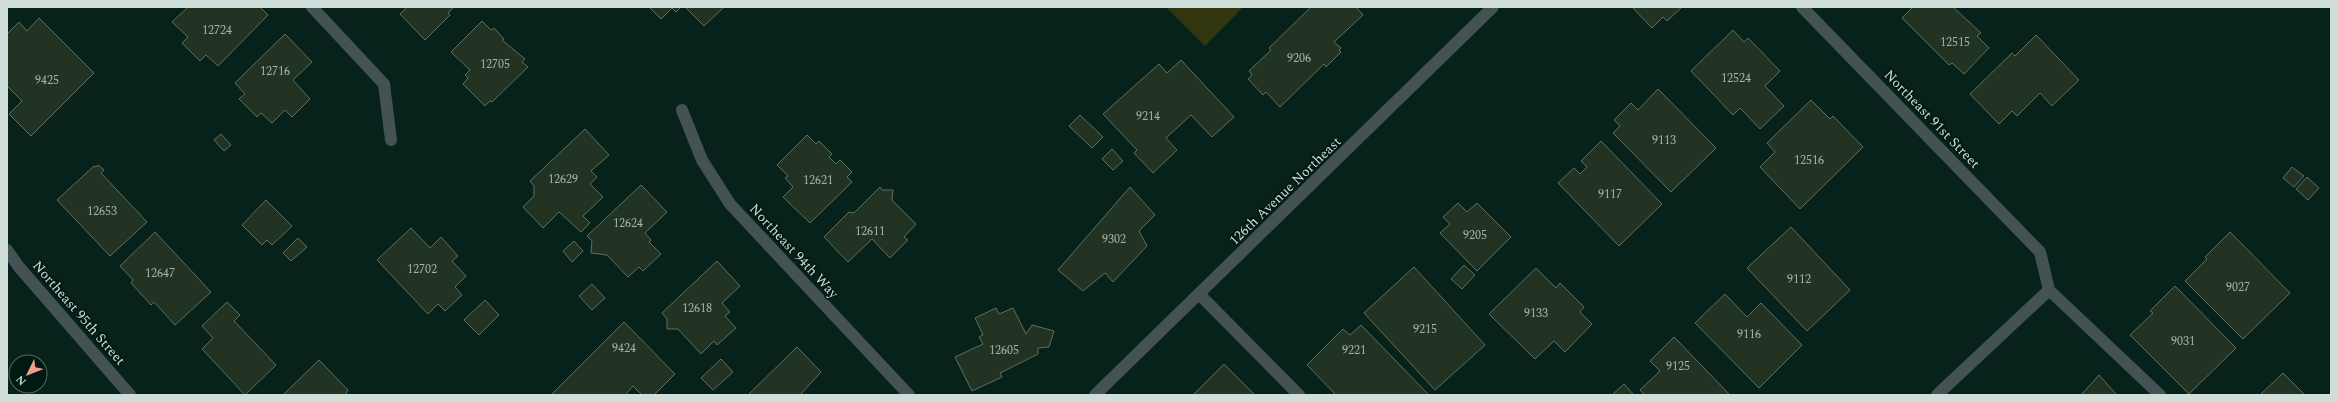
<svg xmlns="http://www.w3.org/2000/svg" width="2338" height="402" viewBox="0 0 2338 402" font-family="Spectral,serif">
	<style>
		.green { fill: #32370f }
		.building { fill: #233323; stroke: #5e705e }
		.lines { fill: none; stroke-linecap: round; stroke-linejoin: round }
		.minor { stroke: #455253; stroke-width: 12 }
		.labels { text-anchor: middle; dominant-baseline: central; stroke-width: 3.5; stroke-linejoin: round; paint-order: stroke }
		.number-label { font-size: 12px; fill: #a4b3ab }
		.street-label { font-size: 14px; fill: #cfded8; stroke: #001912 }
	</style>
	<rect width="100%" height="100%" fill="#07221b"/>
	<!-- green -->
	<path class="green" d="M1166,7h77l-38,39z"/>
	<!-- building -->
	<path class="building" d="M188,7h72l8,8 -50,51 -12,-11 -6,6 -18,-18 6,-6 -16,-15z
		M407,7h47l-6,6 2,2 -25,25 -25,-26z
		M649,7h32l-5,5 -4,-4 -11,11z
		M685,7h39l-20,19z
		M1311,7h45l7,8 -29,27 7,6 -2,2 2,2 -15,15 -2,-3 -44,43 -14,-15 -3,3 -15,-16 4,-4 -3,-4 22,-21 -2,-2z
		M1632,7h50l-15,14 -4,-4 -11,11z
		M1913,7h40l28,26 -4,3 12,12 -25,26 -12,-11 -3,2 -47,-47z
		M39,18l55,55 -63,63 -22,-22 13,-13 -15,-15v-52l12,-12 8,9z
		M482,21l9,9 3,-2 10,11 -2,1 23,19 -3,3 6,5 -36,35 -2,-1 -5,5 -22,-22 5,-6 -3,-3 5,-5 -19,-18z
		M1733,30l11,12 4,-4 32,33 -15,15 19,20 -24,23 -20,-21 -7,7 -42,-44z
		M285,34l27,28 -19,18 17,19 -18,18 -7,-7 -13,13 -11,-10 -4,4 -18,-18 6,-5 -10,-11z
		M2036,35l43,45 -27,26 -12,-13 -23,23 -5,-5 -13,13 -29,-30 42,-41 3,3z
		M1181,60l53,57 -22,20 -21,-22 -25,23 11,12 -24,23 -19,-20 3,-3 -34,-36 56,-50 8,9z
		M1658,89l58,59 -45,44 -58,-59 7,-7 -6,-6 17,-17 7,7z
		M1811,100l19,19 3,-3 30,31 -63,62 -40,-42 15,-15 -8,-9z
		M1080,115l23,22 -11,11 -23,-22z
		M585,129l24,26 -18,16 6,6 -7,7 13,13 -20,19 7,7 -9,9 -22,-20 -16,16 -20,-21 11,-11v-10l-4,-5z
		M221,134l10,11 -7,6 -10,-11z
		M807,135l9,9 3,-3 13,13 -3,3 7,7 4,-4 12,12 -5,5 5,5 -42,41 -27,-26 10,-10 -8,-9 3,-2 -11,-11z
		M1601,141l61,63 -43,42 -61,-63 16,-15 6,6 7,-7 -6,-6z
		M1112,149l11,12 -10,9 -11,-11z
		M98,165l6,5 -3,3 46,49 -37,34 -53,-56 37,-34 2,1z
		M2292,167l12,9 -10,11 -11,-9z
		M2307,177l12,11 -11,12 -12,-11z
		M641,185l26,27 -22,21 6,7 -2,2 12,12 -18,17 -4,-4 -11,10 -21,-22 -16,-2 1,-12 -5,-5z
		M880,187l2,3h11l-1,10 24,24 -12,13 4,3 -18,18 -18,-19 -24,23 -24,-25 25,-25 5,1z
		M1130,187l25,28 -16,16 8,15 -34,36 -8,-9 -22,18 -25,-21z
		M266,200l26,26 -20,19 -5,-5 -5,5 -20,-20z
		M1458,203l9,9 10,-9 34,34 -34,34 -37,-38 10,-9 -7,-7z
		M1791,227l59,63 -43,41 -60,-63z
		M411,228l19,20 11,-11 17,19 -6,5 14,15 -11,11 7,8 -17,16 -7,-7 -10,10 -51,-54z
		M155,232l56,60 -36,33 -21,-23 -3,3 -20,-22 2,-3 -13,-14z
		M2230,232l60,61 -47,46 -58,-58 22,-22 -2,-2z
		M298,238l9,9 -16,14 -8,-8z
		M574,241l9,10 -11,11 -9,-11z
		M717,261l23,25 -18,17 8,9 -5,4 11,12 -19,17 -3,-4 -13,13 -23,-25h-11v-10l-5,-6z
		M1464,265l11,10 -13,14 -11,-10z
		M1414,267l71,78 -50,45 -71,-77z
		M1536,268l20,20 4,-5 24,24 -4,5 12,12 -27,28 -11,-11 -19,18 -46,-45z
		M592,284l13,14 -13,12 -13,-14z
		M2175,286l61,62 -47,46 -59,-59 23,-22 -3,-2z
		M1725,294l22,23 14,-14 41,42 -43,43 -64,-65z
		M485,300l14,15 -20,20 -15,-15z
		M227,302l13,13 -6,6 42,44 -31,30 -43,-46 11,-11 -11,-12z
		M996,308l3,6 14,-6 13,26 6,-9 22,6 -5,16 -11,1v6l-38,19 2,4 -30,14 -17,-34 28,-13 -4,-7 4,-2 -8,-17z
		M624,322l51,52 -21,21h-12l-9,-9 -8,9h-74z
		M1361,325l67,69v1h-92l-29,-30 36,-36 7,6z
		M1674,337l56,58h-85l-5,-5 20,-19 -10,-10z
		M797,347l24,25 -21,23h-52z
		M721,359l12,13 -20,18 -12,-12z
		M319,360l29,30 -3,5h-62z
		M1224,364l31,31h-62z
		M2283,373l22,22h-45z
		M2099,375l18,20h-36z
		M1624,384l10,11h-22z"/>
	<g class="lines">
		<!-- minor -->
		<path class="minor" d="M312,7l72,77 7,56
			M1802,7l238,245 9,38 -112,105
			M682,110l20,50 28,44 179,191
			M7,250l12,17 111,128
			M2049,290l111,105
			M1200,295l99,100
			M1095,395l398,-388"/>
	</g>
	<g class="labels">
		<!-- number labels -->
		<g class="number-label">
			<text x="217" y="30">12724</text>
			<text x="1955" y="42">12515</text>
			<text x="1299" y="58">9206</text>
			<text x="495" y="64">12705</text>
			<text x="275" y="71">12716</text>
			<text x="1736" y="78">12524</text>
			<text x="47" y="80">9425</text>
			<text x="1148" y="116">9214</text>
			<text x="1664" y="140">9113</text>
			<text x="1809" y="160">12516</text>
			<text x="563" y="179">12629</text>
			<text x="818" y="180">12621</text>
			<text x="1610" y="194">9117</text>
			<text x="102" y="211">12653</text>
			<text x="628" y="223">12624</text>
			<text x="870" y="231">12611</text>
			<text x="1475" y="235">9205</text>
			<text x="1114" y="239">9302</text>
			<text x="422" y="269">12702</text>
			<text x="160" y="273">12647</text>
			<text x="1799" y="279">9112</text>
			<text x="2238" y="287">9027</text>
			<text x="697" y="308">12618</text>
			<text x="1536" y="313">9133</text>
			<text x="1425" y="329">9215</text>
			<text x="1749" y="334">9116</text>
			<text x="2183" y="341">9031</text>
			<text x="624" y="348">9424</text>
			<text x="1004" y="350">12605</text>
			<text x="1354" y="350">9221</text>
			<text x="1678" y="366">9125</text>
		</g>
		<!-- street labels -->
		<g class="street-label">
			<text transform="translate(1932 119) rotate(46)">Northeast 91st Street</text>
			<text transform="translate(1285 191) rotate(-44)">126th Avenue Northeast</text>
			<text transform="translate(794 251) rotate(47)">Northeast 94th Way</text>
			<text transform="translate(79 313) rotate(49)">Northeast 95th Street</text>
		</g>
	</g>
	<!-- border -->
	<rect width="2338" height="402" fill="none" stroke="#cfded8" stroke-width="16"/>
	<!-- north arrow -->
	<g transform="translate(28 374) rotate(227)"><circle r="19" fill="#001912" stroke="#536861"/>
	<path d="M0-3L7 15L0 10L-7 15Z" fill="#f49d8b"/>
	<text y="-6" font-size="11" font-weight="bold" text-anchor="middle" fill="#cfded8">N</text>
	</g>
</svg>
